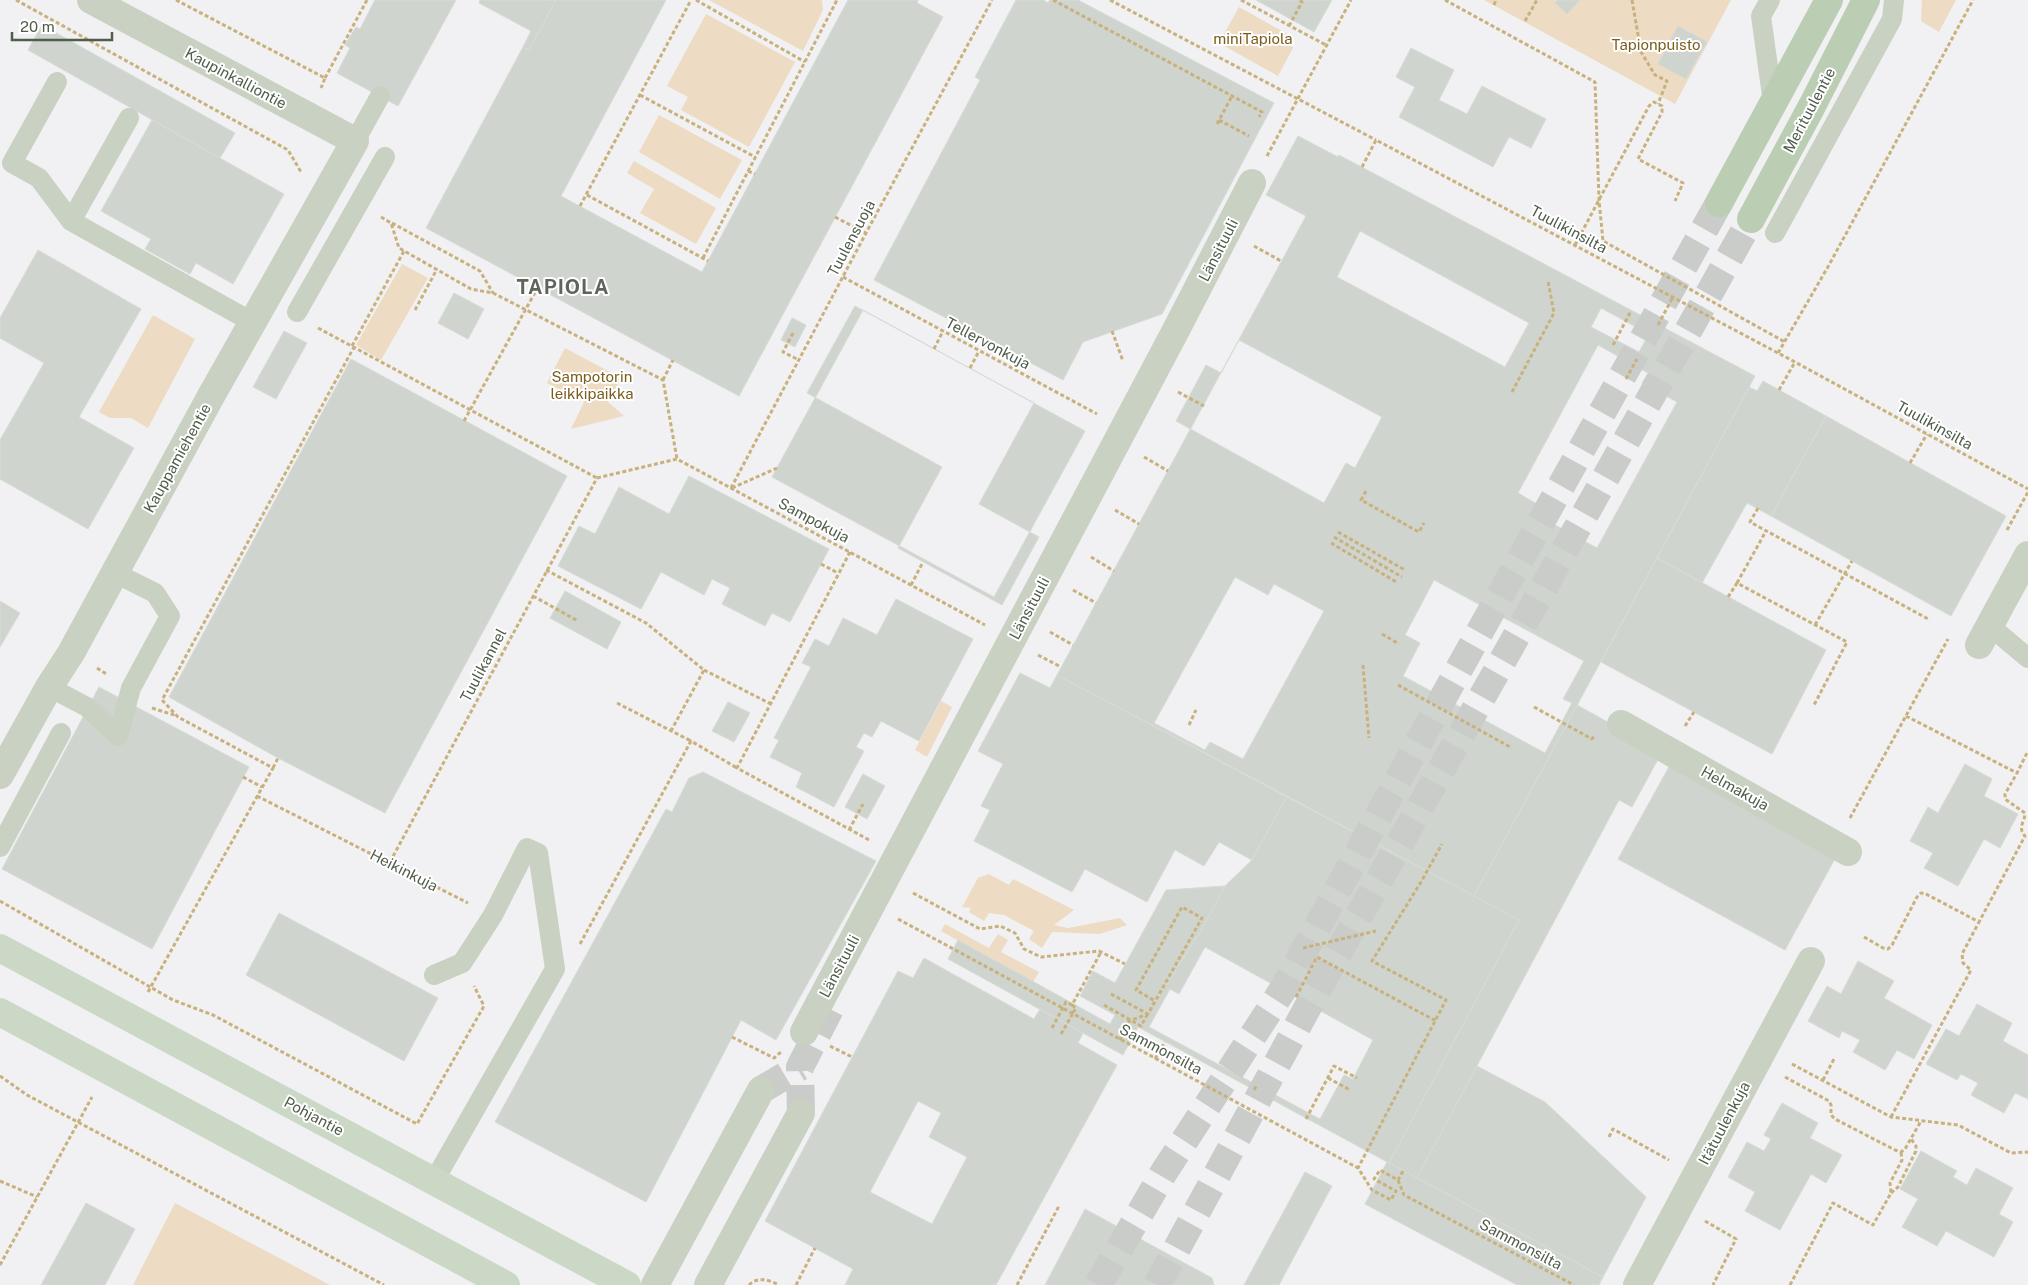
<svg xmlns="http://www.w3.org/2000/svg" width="2028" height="1285" viewBox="0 0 2028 1285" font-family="'Public Sans',sans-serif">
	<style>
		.green { fill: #eddbc3 }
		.building { fill: #cfd5ce; stroke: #d6dbd5; fill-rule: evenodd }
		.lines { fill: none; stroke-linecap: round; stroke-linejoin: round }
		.minor-tunnel { stroke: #c9ccc9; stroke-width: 28; stroke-dasharray: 28 14; stroke-linecap: butt }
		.primary-tunnel { stroke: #c9ccc9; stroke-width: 28; stroke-dasharray: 28 14; stroke-linecap: butt }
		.path { stroke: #c9b17d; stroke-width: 3; stroke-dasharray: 4 2.5; stroke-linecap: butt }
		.service { stroke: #c8d1c2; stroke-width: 20 }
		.pedestrian { stroke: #c8d1c2; stroke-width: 28 }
		.minor { stroke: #c8d1c2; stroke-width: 28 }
		.secondary { stroke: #cad8c5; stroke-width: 28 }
		.primary { stroke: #bbcdb2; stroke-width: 28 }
		.labels { text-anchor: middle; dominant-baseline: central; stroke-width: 4; stroke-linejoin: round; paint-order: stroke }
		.park-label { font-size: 15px; fill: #7b5d1e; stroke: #fff }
		.street-label { font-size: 15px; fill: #505d4a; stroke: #fff }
		.district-label { font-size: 20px; font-weight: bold; letter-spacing: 1px; fill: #5f655d; stroke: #fff }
	</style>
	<rect width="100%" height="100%" fill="#f1f1f3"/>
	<!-- green -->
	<path class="green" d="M709,0h113l1,10 -20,41z
		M1484,0h247l-56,104z
		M1922,0h34l-17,32 -18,-11z
		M1239,7l50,28 4,13 -15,28 -59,-33z
		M706,14l89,48 -46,85 -68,-37 7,-13 -21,-11z
		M659,115l83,45 -22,39 -81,-47z
		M634,161l82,47 -20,36 -56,-31 14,-24 -27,-16z
		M402,264l26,14 -47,82 -25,-15z
		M153,315l42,24 -47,89 -17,-10h-21l-11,-6z
		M565,348l56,30 -13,24 16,14 -53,13 13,-27 -37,-19z
		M941,701l11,6 -25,50 -12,-7z
		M989,874l20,11 4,-6 61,31 -20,15 14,3 52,-10 7,7 -27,9 -48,-2 -10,16 -13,-9 5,-8 -30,-16 -15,-2 -5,8 -15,-9 2,-4 -9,-1 16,-29z
		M945,924l44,24 9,-14 10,6 -7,12 38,20 -6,10 -92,-51z
		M175,1203l155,82h-197z"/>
	<!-- building -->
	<path class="building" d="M375,0h81l-58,106 -61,-33 13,-25 -5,-3 11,-18 4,2z
		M480,0h76l-27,50 -6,-3 8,-16 -52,-28z
		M556,0h110l-105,196 141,76 146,-272h70l-1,3 26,14 -204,379 -313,-168 97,-181 6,3z
		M1016,0h27l5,3 2,-3h28l196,103 -112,211 -79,28 -20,38 -189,-100 106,-200 -5,-3z
		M1256,0h76l-18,32z
		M1558,0h22l-13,14 -12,-11z
		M42,25l193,108 -15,25 -192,-108z
		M1678,26l29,16 -21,37 -28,-15z
		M1411,48l43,22 -15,30 28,14 15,-28 64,33 -15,29 -22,-11 -16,30 -94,-50 16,-30 -19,-10z
		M152,120l132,74 -51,90 -37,-21 -6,11 -45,-25 6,-10 -50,-28z
		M1298,136l40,21 1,-2 416,221 -281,520 -417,-221 249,-459 -40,-21z
		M1360,231l169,92 -24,44 -168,-90z
		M38,250l103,59 -62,108 55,31 -46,81 -88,-50v-39l44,-77 -44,-25v-20z
		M454,293l30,16 -16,30 -30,-16z
		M855,306l179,97 -55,101 60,33 -37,68 -104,-57 44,-81 -135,-74z
		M1601,308l48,26 -10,18 -48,-25z
		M863,310l222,121 -91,166 -222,-120z
		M792,318l14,7 -11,22 -14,-7z
		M284,331l23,12 -31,56 -23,-12z
		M1239,340l143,77 -27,51 -9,-5 -22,40 -148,-82 30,-56 15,8z
		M1598,345l50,28 -6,10 35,19 -80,146 -51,-28 5,-8 -33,-19z
		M351,359l216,117 -182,337 -107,-55 -109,-61z
		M1763,381l63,35 -55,100 -24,-13 -45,80 -45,-25 92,-171 8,4z
		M1826,416l180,100 -55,100 -180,-100z
		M689,476l140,73 -39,73 -18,-9 -7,13 -43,-22 8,-16 -18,-9 -8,16 -43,-23 -20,37 -83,-43 21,-40 16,8 24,-47 50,27z
		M1657,558l169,92 -54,104 -171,-92z
		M1235,577l33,18 6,-11 50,27 -81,148 -33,-17 -5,8 -51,-27z
		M1434,580l150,81 -21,38 9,4 -27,50 -142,-77 17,-33 -15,-8z
		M565,591l56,31 -14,27 -57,-31z
		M896,599l77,40 -54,102 -38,-20 -9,16 -8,-4 -8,14 8,4 -30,56 -38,-20 6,-14 -32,-16 9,-17 -5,-2 37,-71 -9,-4 13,-24 14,7 14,-28 34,17z
		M0,601l20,12 -20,34z
		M1020,673l30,15 7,-13 230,121 -35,64 -33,-18 -15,24 -29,-16 -28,52 -62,-33 -13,23 -98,-51 16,-31 -9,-4 22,-42 -25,-13z
		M99,687l150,80 -97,182 -150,-80z
		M728,702l22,11 -16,29 -22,-11z
		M1577,705l85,47 -30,55 -13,-7 -202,378 -28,-15 130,-243 -45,-24z
		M1965,764l27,15 -8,17 34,18 -18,34 -16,-9 -26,47 -34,-18 9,-15 -23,-12 18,-34 10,6z
		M1670,765l167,90 -52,95 -167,-91z
		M703,772l173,89 -100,179 -35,-20 -95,182 -151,-80 171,-313 6,3 17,-34z
		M863,774l22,12 -18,33 -22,-12z
		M1287,796l232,124 -130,243 -251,-136 63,-96 24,-45 27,-26z
		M1225,886l-24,45 -63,96 -15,28 -175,-96 10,-19 152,84 5,-9 -35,-19 13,-25 22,12 51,-93z
		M279,913l159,85 -34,63 -158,-86z
		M1205,947l168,93 -20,39 -9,-4 -24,44 -171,-92 21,-38 9,5z
		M924,958l110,61 6,-10 43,24 -5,10 39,22 -121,220h-151l8,-16 -88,-48 133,-250 15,7zM918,1101l23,12 -12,24 38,20 -35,67 -62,-32z
		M1858,961l36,20 -10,17 48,27 -18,34 -17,-9 -12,20 -32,-18 7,-12 -18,-9 -3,7 -31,-17 19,-35 14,8z
		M1977,1004l35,19 -9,18 25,14v44l-13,-6 -11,20 -33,-18 7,-12 -17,-9 -4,6 -31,-16 20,-35 13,7z
		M1477,1066l68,36 101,95 -43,80 -186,-99z
		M1782,1103l36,20 -8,15 32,17 -16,28 -15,-9 -31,56 -35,-19 10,-19 -27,-15 19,-35 17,9 7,-12 -7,-4z
		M1921,1151l36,20 -4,6 14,8 9,-17 37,20 -14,26 14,8 -19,35 -48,-26 -9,15 -35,-19 16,-28 -18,-10z
		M1387,1162l216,115 -4,8h-82l-152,-81z
		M1305,1172l27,14 -53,99h-35z
		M86,1203l49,26 -30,56h-64z
		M1085,1209l127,69 2,7h-169z"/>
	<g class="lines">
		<!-- minor-tunnel -->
		<path class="minor-tunnel" d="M761,1090l39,-23
			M801,1113l-1,-46 30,-58"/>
		<!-- primary-tunnel -->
		<path class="primary-tunnel" d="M1098,1285l66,-113 118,-181 177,-322 260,-466
			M1157,1285l153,-282 441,-784"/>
		<!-- path -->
		<path class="path" d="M16,0l272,150 13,22
			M176,0l149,78 -4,10
			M696,0l109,62
			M1053,0l209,112 -3,5
			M1110,0l266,140
			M1241,0l85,45
			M1445,0l150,82 4,118 4,41 182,101
			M1632,0l9,52 14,23 12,6 -9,23
			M1494,5l2,-5
			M1525,21l12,-21
			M1289,26l13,-24 -3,-2
			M325,78l42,-78
			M640,95l115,62
			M1219,120l30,16
			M1217,124l15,-28
			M1267,156l84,-156
			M1362,167l14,-27 419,222 233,127
			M748,171l7,3
			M587,195l121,66
			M580,206l111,-206
			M381,217l10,6 8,25 72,41 22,4 170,87 14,79
			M835,217l31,16
			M392,223l88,48 13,22
			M1575,245l74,-139 5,-4 8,4v6l-24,47 45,24 -8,18
			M1254,246l27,15
			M703,258l134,-258
			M843,277l254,137
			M415,310l22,-41
			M1658,325l15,-28
			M318,328l279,150
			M1112,331l11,30
			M793,333l-10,19 16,8
			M1613,345l18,-34
			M352,346l52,-95
			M934,349l9,-18
			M1778,353l51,-88 144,-265
			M970,368l9,-17
			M1626,379l11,-20
			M663,380l10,-20
			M1779,390l16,-28
			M1178,392l26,14
			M1512,392l42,-79 -6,-32
			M464,421l74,-134
			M1144,457l24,14
			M1910,463l17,-29
			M597,478l80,-19 308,166
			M731,488l135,-255 126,-233
			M732,488l45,-20
			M1366,491l-5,9 58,32 5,-9
			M1758,508l-8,14 180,98
			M1115,510l24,14
			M2007,530l21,-38
			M1338,532l67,38
			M1334,537l68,40
			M1331,543l67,40
			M850,552l-113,216 134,73
			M1091,557l23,14
			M821,564l17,9
			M546,570l100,53 58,47 -33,61
			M1737,583l29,-52
			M911,585l12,-23
			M1073,590l23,13
			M533,596l45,25
			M1728,597l9,-14 110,59 -33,63
			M1815,625l37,-64
			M1050,632l23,13
			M1382,634l17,10
			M1038,655l23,12
			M1363,665l6,73
			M97,668l11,7
			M704,670l67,34
			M1398,685l114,63
			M617,703l74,38
			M1534,707l58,32 2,-3
			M152,708l25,8
			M1906,716l111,57 11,-22
			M1189,725l7,-15
			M1685,726l9,-14
			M273,768l5,-10
			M243,777l19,10
			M257,796l211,107
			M1850,818l98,-179
			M849,830l14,-26
			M390,862l207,-384
			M913,893l67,36 20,-3 15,7 9,16 17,8 58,-6 26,13
			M0,901l173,99 40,15 204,109 67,-118 -10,-20
			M898,919l460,249
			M1864,937l19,11 5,1 4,-4 25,-48 4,-4 5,1 53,28 46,-86c-8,-9 0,-14 0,-23l-20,-14v-5l12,-21
			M580,944l111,-203 46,27
			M1303,948l73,-17
			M148,992l125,-224 -95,-51 -16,-17 192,-353
			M1111,994l37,20 7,-13 -19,-11 46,-83 20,11 -54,96 -19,7 -9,19
			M1296,997l21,-40 119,64
			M1072,1005l4,3 -4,6
			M1104,1005l37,21 6,-11
			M1052,1028l14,-26 6,3 29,-53
			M1061,1034l11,-19 -2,-1
			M732,1037l42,21 8,-7
			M830,1046l22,11
			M1155,1059l10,-17
			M1792,1064l99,53 67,8 53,28 17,-1
			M0,1076l27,19 357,190
			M1785,1077l44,24 2,4v10l4,4 60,31 6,2 4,-3 16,-28
			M1328,1078l22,12
			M1823,1080l12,-23
			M1254,1090l3,-5
			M1891,1117l80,-147 -8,-7 -1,-9 17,-32
			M1306,1119l28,-53 23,12
			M1609,1137l4,-8 56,31
			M1403,1171l-5,9 -18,-10 -6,9 22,12 -5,9 -19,-10 -14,-22 88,-168 -74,-39 49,-79 21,-38
			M1398,1180l6,15 170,90
			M0,1181l37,16
			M1891,1193l7,-6 18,-36v-5l-5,-7
			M1705,1221l31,18 -23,46
			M0,1265l92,-168
			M749,1285c9,-9 20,-5 30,0
			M796,1285l19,-37
			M1017,1285l42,-79
			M1790,1285l43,-82 40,22 18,-32 -1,-10 12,-23 -1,-8"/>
		<!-- service -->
		<path class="service" d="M1770,0l-9,16 12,87
			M57,82l-45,81 27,15 32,43 181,101
			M355,141l25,-45
			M71,221l58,-103
			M1775,233l117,-214 2,-19
			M297,312l88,-155
			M1990,626l38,32
			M49,687l38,20 31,29 13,-48 39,-72 -15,-23 -40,-20
			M0,847l61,-114
			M434,1181l121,-212 -17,-116 -11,-5 -34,67 -31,48 -28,12"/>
		<!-- pedestrian -->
		<path class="pedestrian" d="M1621,724l227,128
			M804,1032l372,-702 76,-147"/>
		<!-- minor -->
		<path class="minor" d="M1979,645l49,-90
			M0,775l49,-88 22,-34 140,-257 144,-255 -264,-141
			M655,1285l106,-195
			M708,1285l93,-172
			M1637,1285l174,-324"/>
		<!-- secondary -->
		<path class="secondary" d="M0,948l627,337
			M0,1012l506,273"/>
		<!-- primary -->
		<path class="primary" d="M1719,203l110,-203
			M1751,219l61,-113 54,-106"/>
	</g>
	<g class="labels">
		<!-- park labels -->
		<g class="park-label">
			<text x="1253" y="38">miniTapiola</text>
			<text x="1656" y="44">Tapionpuisto</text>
			<text x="592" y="376">Sampotorin<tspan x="592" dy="17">leikkipaikka</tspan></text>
		</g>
		<!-- street labels -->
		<g class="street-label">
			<text transform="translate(236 78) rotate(28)">Kaupinkalliontie</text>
			<text transform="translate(1809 110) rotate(-62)">Merituulentie</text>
			<text transform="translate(1569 229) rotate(28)">Tuulikinsilta</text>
			<text transform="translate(851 238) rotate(-62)">Tuulensuoja</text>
			<text transform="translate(1218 250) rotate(-63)">Länsituuli</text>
			<text transform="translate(988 343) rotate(28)">Tellervonkuja</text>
			<text transform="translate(1935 425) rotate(29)">Tuulikinsilta</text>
			<text transform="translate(177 458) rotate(-61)">Kauppamiehentie</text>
			<text transform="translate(814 520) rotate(28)">Sampokuja</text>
			<text transform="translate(1029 608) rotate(-62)">Länsituuli</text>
			<text transform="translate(483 665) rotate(-62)">Tuulikannel</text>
			<text transform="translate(1735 788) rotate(29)">Helmakuja</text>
			<text transform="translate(404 870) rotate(27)">Heikinkuja</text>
			<text transform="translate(839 966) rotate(-62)">Länsituuli</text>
			<text transform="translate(1161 1049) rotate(28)">Sammonsilta</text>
			<text transform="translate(314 1116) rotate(28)">Pohjantie</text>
			<text transform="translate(1724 1123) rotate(-62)">Itätuulenkuja</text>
			<text transform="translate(1521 1244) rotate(28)">Sammonsilta</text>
		</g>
		<!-- district labels -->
		<g class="district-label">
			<text x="563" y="287">TAPIOLA</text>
		</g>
	</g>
	<!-- scale -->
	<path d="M12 32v8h100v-8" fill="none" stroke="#505d4a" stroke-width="2.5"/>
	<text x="20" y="32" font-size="15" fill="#505d4a" stroke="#ffffff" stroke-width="4" paint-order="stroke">20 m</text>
</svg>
